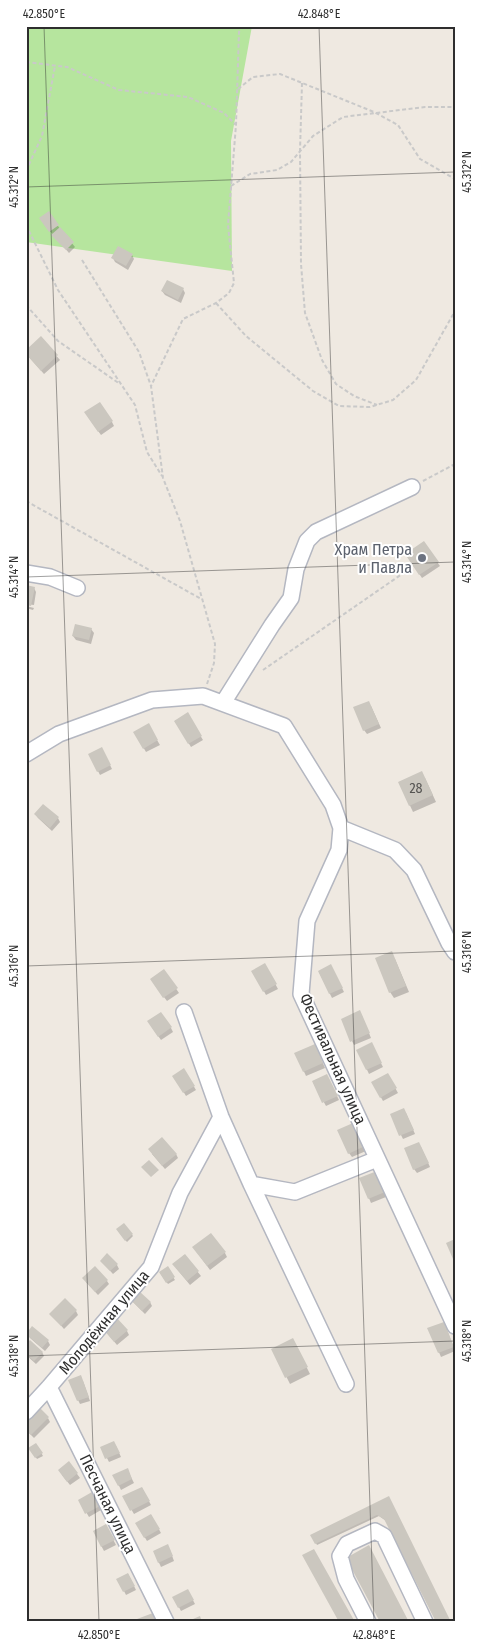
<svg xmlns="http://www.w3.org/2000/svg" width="481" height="1648" viewBox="0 0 481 1648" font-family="'Fira Sans Condensed',sans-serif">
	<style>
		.green { fill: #b6e59e }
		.shadow { fill: #0003 }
		.building { fill: #cbc7bf }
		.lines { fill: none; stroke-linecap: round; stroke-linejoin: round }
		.minor-casing { stroke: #b4b7c1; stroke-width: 18 }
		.path { stroke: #c9c9c9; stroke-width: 2; stroke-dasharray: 4 2.5; stroke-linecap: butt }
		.minor { stroke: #fff; stroke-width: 15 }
		.ticks { fill: none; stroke: #2e2e2e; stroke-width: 1; stroke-opacity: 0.45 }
		.worship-dot { fill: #6b7280; stroke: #fff; stroke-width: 2 }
		.labels { text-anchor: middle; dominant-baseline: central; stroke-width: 4; stroke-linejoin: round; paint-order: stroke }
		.number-label { font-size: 14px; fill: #555452 }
		.worship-label { font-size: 16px; fill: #5b616d; stroke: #fff; text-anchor: end }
		.street-label { font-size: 16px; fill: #2e2e2e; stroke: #fff }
		.neatline { fill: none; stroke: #2e2e2e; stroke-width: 2 }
		.ticks-label { font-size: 12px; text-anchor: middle; fill: #2e2e2e }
	</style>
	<rect width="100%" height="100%" fill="#efe9e1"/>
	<!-- green -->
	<path class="green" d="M26,26h226l-21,115 1,130 -206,-29z"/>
	<!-- shadow -->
	<path class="shadow" d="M43,223l15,3 17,21 -6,6z
		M132,255l2,4 -6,11 -13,-8 -2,-4z
		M183,289l2,4 -4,10 -16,-8 -3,-4z
		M41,338l19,22 -16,14 -16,-18z
		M88,417l24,5 2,4 -13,9z
		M409,559l28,3 3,4 -18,12z
		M34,588l2,4 -2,13 -8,-1z
		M26,606l8,2 -1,2 -7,-2z
		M91,629l3,4 -3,11 -15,-4 -3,-4z
		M371,706l10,22 -14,6 -3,-4z
		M187,714l16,26 -12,7 -16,-26z
		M148,725l12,20 -14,7 -11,-19z
		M102,749l10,20 -12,6 -10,-20z
		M425,778l11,24 -23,10 -14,-30z
		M35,814l23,4 2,4 -8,9 -14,-13z
		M395,959l14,33 -15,6 -4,-6z
		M265,965l13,24 -12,6 -13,-24z
		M333,970l11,22 -12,6 -13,-26z
		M164,971l15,22 -12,8 -13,-17z
		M362,1016l9,22 -17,7 -2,-4z
		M151,1026l20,2 2,4 -12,8z
		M371,1044l12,23 -14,7 -11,-23z
		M317,1050l8,18 -19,8 -10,-22z
		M184,1070l12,20 -10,6 -12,-20z
		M388,1075l10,18 -15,8 -10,-18z
		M329,1080l10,20 -13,6 -13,-24z
		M406,1113l9,21 -12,5 -2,-4z
		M353,1124l13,27 -14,6 -3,-4z
		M421,1147l9,20 -13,6 -3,-4z
		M152,1154h24l2,4 -13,11z
		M378,1177l8,20 -15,6 -10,-24z
		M124,1225l9,11 -6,6 -9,-11z
		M196,1251l29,2 2,4 -17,13z
		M184,1255l17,21 -11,9 -14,-17z
		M101,1261l16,4 2,4 -6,5z
		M167,1268l8,12 -7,4 -8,-11z
		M107,1281l2,3 -11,11 -12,-13z
		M132,1301l18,1 2,4 -7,8z
		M76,1311l2,4 -14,14 -13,-15z
		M446,1327l9,24 -14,6 -12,-28z
		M33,1328l15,13 2,4 -5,6 -15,-13 -3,-4z
		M127,1331l2,4 -12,10 -10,-12z
		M26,1345l16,7 2,4 -8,8 -10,-9z
		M296,1346l14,28 -20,10 -17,-34z
		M83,1381l7,20 -10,3 -2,-4z
		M48,1418l2,4 -16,16 -8,-8z
		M36,1444l7,12 -6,3 -7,-11z
		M116,1446l5,11 -12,5 -7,-14z
		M69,1463l11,15 -10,7 -8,-10z
		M129,1473l5,10 -13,7 -7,-15z
		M142,1488l9,17 -17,9 -10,-17z
		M92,1494l9,16 -12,7 -10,-17z
		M388,1498l-2,23 -7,-5 -62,29 -5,-10z
		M151,1515l10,18 -14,8 -10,-17z
		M106,1526l10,19 -12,6 -10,-19z
		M170,1550l4,11 -13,6 -7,-15z
		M128,1574l8,16 -10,5 -8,-16z
		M188,1591l7,13 -14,7 -7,-13z"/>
	<!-- building -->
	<path class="building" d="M49,211l10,14 -10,7 -10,-14z
		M60,227l14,15 -8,8 -15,-15z
		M118,246l15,8 -7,12 -15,-8z
		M167,280l17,8 -6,12 -17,-9z
		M41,336l17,19 -17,16 -15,-17v-4z
		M100,402l13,19 -15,11 -14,-20z
		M424,541l15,21 -20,13 -14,-21z
		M26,585l9,2 -4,19 -5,-1z
		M75,624l17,4 -3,12 -17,-4z
		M369,701l10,23 -16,7 -10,-24z
		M188,712l14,24 -14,8 -14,-23z
		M149,723l9,17 -15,9 -10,-17z
		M102,747l9,18 -14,7 -9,-18z
		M422,771l11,24 -24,11 -11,-24z
		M43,804l16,13 -9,11 -16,-14z
		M392,951l14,35 -17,7 -14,-35z
		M265,963l12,21 -14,8 -12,-21z
		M331,964l12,24 -14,6 -11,-23z
		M164,969l14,19 -15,10 -13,-19z
		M360,1010l10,23 -20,9 -9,-23z
		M161,1012l11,15 -14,10 -11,-16z
		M372,1042l10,21 -16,7 -10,-20z
		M315,1044l8,19 -20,9 -9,-19z
		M184,1068l11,18 -12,7 -11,-17z
		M388,1073l9,15 -17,10 -9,-16z
		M327,1074l11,22 -16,7 -10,-22z
		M404,1108l10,22 -15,6 -9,-22z
		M353,1123l12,23 -17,8 -11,-24z
		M162,1137l15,17 -15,12 -14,-17z
		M419,1142l10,21 -16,7 -9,-22z
		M149,1160l10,10 -8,7 -10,-10z
		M377,1171l8,21 -17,7 -9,-21z
		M124,1223l9,11 -8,7 -9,-12z
		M211,1233l15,19 -19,14 -15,-19z
		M455,1239v19l-2,1 -7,-16z
		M107,1253l11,11 -8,7 -10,-10z
		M185,1254l14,17 -12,10 -15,-17z
		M95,1266l13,14 -13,12 -13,-14z
		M168,1266l7,11 -9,6 -7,-11z
		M139,1291l12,11 -9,9 -11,-11z
		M65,1298l12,12 -16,16 -12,-12z
		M116,1317l12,13 -14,12 -11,-13z
		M444,1322l10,25 -16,6 -11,-25z
		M32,1326l17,14 -7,8 -16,-14z
		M293,1338l15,29 -23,11 -14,-29z
		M30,1340l13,12 -9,9 -8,-7v-10z
		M81,1375l8,22 -12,4 -9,-21z
		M39,1407l10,10 -18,18 -5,-5v-11z
		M114,1441l6,12 -15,6 -5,-12z
		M36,1443l7,10 -8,5 -7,-10z
		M69,1461l9,12 -11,9 -9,-12z
		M128,1468l4,11 -14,7 -6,-11z
		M142,1487l8,14 -20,10 -8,-15z
		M92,1492l8,14 -15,8 -7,-14z
		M389,1496l62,126h-15l-52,-103 -7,-4 -62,29 -5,-9z
		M151,1514l9,15 -16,9 -9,-15z
		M106,1524l9,16 -14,7 -8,-16z
		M168,1544l5,12 -15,7 -5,-12z
		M369,1545l40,77h-29l-34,-64z
		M314,1549l41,73h-16l-37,-67z
		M128,1573l7,13 -12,6 -7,-13z
		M188,1589l6,11 -16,8 -6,-11z
		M153,1613l4,9h-19l-1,-3z
		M200,1616l2,6h-16z"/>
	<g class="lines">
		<defs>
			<path id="minor" d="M26,573l24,4 27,11
				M223,703l49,-78 19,-27 5,-29 11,-28 9,-9 96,-45
				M26,754l33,-20 93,-34 51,-4 81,30 49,79 8,23 -2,22 -32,71 -6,73 154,332
				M341,828l54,22 19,20 35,73 6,9
				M184,1012l37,105 30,67 44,8 82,-33
				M251,1184l95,200
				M49,1387l117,235
				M26,1412l23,-25 102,-120 29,-74 41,-76
				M368,1622l-22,-43 -6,-23 7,-12 28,-13 9,5 41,86"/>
		</defs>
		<!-- minor casing -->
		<use href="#minor" class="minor-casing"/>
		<!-- path -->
		<path class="path" d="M26,62l41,5 52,23 69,7 36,16 12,12
			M302,83l-2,68 1,113 4,49 17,47 14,24 18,12 23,9
			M238,89l15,-12 27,-3 94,38 24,13 22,34 35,20
			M26,171l16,-35 13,-70
			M231,186l19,-12 27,-4 14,-8 22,-26 30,-19 82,-10h30
			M26,225l32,65 77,115 12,47 15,24
			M82,260l57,92 12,34
			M216,303l30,33 67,55 26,15 31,1 23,-7 23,-20 39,-69
			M26,305l32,36 62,43
			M423,481l32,-17
			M26,501l177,99
			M263,670l139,-96
			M207,684l7,-21 1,-19 -35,-123 -17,-43 -12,-92 32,-67 33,-16 13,-10 5,-10 -6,-58 8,-100 3,-93 3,-6"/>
		<!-- minor -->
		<use href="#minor" class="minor"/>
	</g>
	<!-- ticks -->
	<path class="ticks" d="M44,26l55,1596M319,26l55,1596M26,187l429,-15M26,577l429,-15M26,966l429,-15M26,1356l429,-15"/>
	<!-- markers -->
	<circle class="worship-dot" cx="422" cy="558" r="5"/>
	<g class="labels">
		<!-- number labels -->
		<g class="number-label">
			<text x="416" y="788">28</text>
		</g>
		<!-- worship labels -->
		<g class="worship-label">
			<text x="412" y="549">Храм Петра<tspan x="412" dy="18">и Павла</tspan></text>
		</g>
		<!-- street labels -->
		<g class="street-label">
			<text transform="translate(333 1059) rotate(66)">Фестивальная улица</text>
			<text transform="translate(104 1322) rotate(-50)">Молодёжная улица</text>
			<text transform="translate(108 1504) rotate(64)">Песчаная улица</text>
		</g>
	</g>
	<!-- border -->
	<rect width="481" height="1648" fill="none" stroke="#ffffff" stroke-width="55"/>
	<rect x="28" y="28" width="426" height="1592" class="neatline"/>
	<g class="ticks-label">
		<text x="44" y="18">42.850°E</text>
		<text x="319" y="18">42.848°E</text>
		<text transform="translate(467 172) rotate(-90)" y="4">45.312°N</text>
		<text transform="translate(14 187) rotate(-90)" y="4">45.312°N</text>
		<text transform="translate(467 562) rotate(-90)" y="4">45.314°N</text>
		<text transform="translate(14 577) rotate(-90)" y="4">45.314°N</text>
		<text transform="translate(467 952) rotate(-90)" y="4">45.316°N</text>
		<text transform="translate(14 966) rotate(-90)" y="4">45.316°N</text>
		<text transform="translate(467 1341) rotate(-90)" y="4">45.318°N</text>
		<text transform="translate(14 1356) rotate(-90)" y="4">45.318°N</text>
		<text x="99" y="1639">42.850°E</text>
		<text x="374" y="1639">42.848°E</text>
	</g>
</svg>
